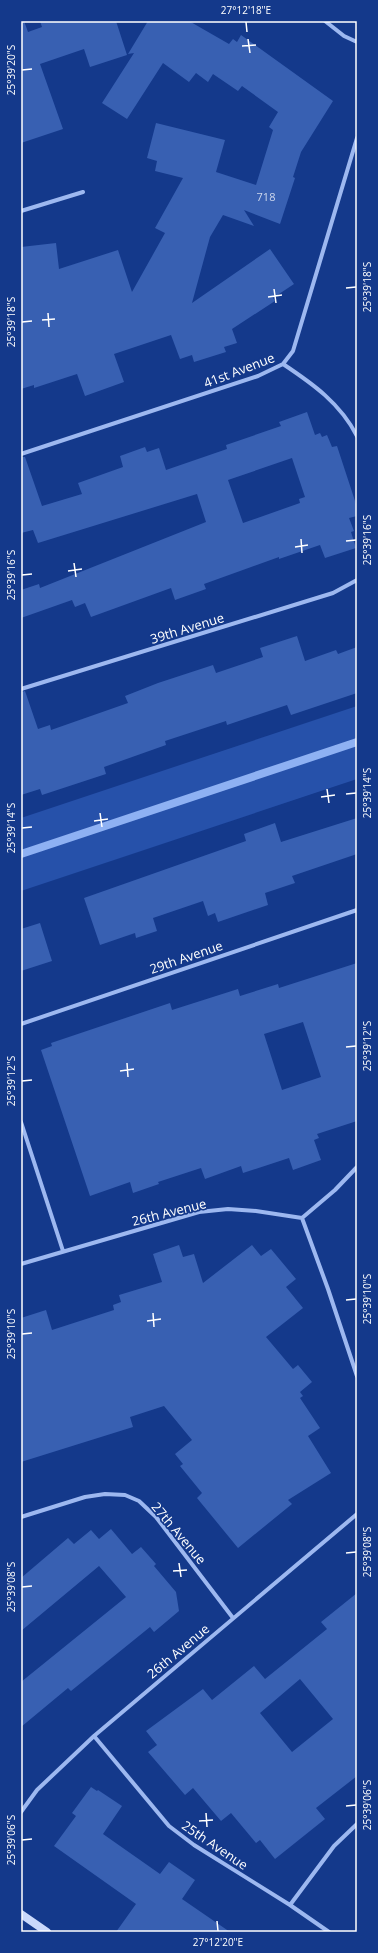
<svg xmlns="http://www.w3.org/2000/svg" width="378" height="1953" viewBox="0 0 378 1953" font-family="'Open Sans',sans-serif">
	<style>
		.green { fill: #2651aa }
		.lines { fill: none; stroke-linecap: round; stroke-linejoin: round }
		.stream { stroke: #8eb1f3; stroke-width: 8 }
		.building { fill: #3860b2; fill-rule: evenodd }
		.street { stroke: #9db8f0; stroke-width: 4 }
		.secondary { stroke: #cad9fb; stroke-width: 8 }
		.ticks { fill: none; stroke: #fff; stroke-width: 1.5 }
		.labels { text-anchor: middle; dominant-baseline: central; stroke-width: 3.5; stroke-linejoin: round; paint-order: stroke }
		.number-label { font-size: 11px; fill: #cdd7ec }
		.street-label { font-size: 13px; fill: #fff; stroke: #14398b }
		.neatline { fill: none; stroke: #fff; stroke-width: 1.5 }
		.ticks-label { font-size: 10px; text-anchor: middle; fill: #fff }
	</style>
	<rect width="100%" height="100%" fill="#14398b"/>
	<!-- green -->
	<path class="green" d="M357,706v73l-336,112v-73z"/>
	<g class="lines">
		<!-- stream -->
		<path class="stream" d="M21,854l336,-112"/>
	</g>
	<!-- building -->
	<path class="building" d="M21,21h3l4,11 14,-5 -2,-6h76l11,34 -37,12 -6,-18 -44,15 23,65 -42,14z
		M148,21h41l40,23 4,-5 4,3 4,-7 92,66 -32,51 -8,25 2,1 -15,46 -36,-14 10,16 -31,-11 -13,22 -18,66 78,-54 24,35 -21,14 2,3 -43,28 5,14 -13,4 2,5 -32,10 -2,-7 -12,4 -9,-24 -57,19 10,28 -39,14 -8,-22 -43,14v-3l-13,4v-142l35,-4 3,26 59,-19 14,42 33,-59 -10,-5 28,-50 -28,-7 2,-10 -10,-3 9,-35 69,17 -9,32 40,13 17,-55 -4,-3 9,-15 -36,-26 -4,5 -25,-17 -5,8 -12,-9 -7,9 -26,-19 -36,56 -25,-16 32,-50 -6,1z
		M307,412l8,23 5,-2 2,4 5,-2 5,12 5,-1 20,61v9l-8,2 5,13 -3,1 5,16 -31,10 -5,-13 -41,14v-2l-75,27 2,5 -31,11 -4,-12 -80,29 -6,-14 -10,4 -3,-7 -51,18v-28l18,-6 1,4 166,-66 -9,-28 -159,49 -5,-13 -12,3v-76h4l17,49 40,-12 -4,-11 45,-16 -3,-11 25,-9 2,5 12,-4 7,22 61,-21 -1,-4 55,-19 -2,-4zM292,458l13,39 -6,2 1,4 -57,20 -15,-43z
		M297,636l8,25 31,-11 2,4 19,-7v46l-66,22 -4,-10 -60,20 -1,-4 -61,20 1,4 -62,22 2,7 -64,21 -2,-6 -19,6v-103l4,-1 13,38 12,-4 1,5 77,-27 -3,-7 33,-13 55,-18 3,8 47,-16 -3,-9z
		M357,818v36l-65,22 3,7 -30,10 3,12 -50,17 -3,-9 -7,3 -5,-15 -50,17 4,13 -21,7 -1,-5 -35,12 -16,-47 162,-57 -2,-7 31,-11 6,19z
		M40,923l12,38 -31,10v-42z
		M357,963v158l-40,13 2,4 -5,2 7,20 -28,10 -4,-12 -46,15 -2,-7 -36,13 -4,-11 -43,14 1,2 -26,9 -3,-11 -40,14 -49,-146 11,-4 -1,-3 119,-40 2,7 66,-21 2,7 38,-12 1,4zM303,1022l18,55 -39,13 -18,-56z
		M179,1245l4,12 11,-3 9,29 49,-38 9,11 10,-7 25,30 -10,8 17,21 -37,29 27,32 5,-4 14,17 -12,10 3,4 -3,2 20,30 -12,8 23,37 -43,27 4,4 -54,44 -41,-50 5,-5 -22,-27 3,-2 -8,-10 17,-14 -28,-34 -34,11 3,10 -112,35v-144l25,-8 6,20 62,-20 -1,-5 8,-3 -2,-7 43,-13 -9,-28z
		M111,1529l21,25 9,-7 15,17 -2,2 22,26 3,19 -25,21 -4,-5 -79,64 -3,-3 -47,39v-45l105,-85 -27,-31 -78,65v-53l47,-40 6,6 17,-14 8,9z
		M357,1593v183l-41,32 9,11 -50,40 -15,-19 -4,3 -25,-30 -10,8 -28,-33 -8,7 -37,-43 9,-7 -11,-14 57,-42 9,11 42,-34 11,13 62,-50 -6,-7zM300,1679l33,40 -41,33 -32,-39z
		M91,1787l6,4 1,-1 24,16 -19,28 57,40 9,-12 26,18 -13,19 48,33h-114l20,-28 -82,-58 22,-30 -4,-3z"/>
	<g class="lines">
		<!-- street -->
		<path class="street" d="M325,21l19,15 13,6
			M21,211l62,-19
			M283,364c30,20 57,39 74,72
			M21,454l237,-78 25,-12 10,-13 64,-213
			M21,689l312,-96 24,-13
			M21,1024l336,-114
			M21,1122l42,129
			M302,1218l33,-28 22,-23
			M21,1264l178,-52 29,-3 28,2 46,7 26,71 29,87
			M21,1517l64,-20 20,-3 20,1 14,6 17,16 77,101
			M94,1736l75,90 25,19 96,60 39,27
			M21,1812l16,-22 57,-54 263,-222
			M290,1905l44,-59 23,-22"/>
		<!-- secondary -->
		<path class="secondary" d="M21,1914l26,18"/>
	</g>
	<!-- ticks -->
	<path class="ticks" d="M246,22l1,10M248,39l2,14M242,46l14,-1M22,70l10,-1M346,288l10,-1M274,289l2,14M268,297l14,-2M48,313l1,14M42,320l13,-1M22,322l10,-1M301,539l1,14M346,541l10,-1M295,547l13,-2M74,563l2,14M68,571l14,-2M22,575l10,-1M327,789l2,14M346,794l10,-1M321,797l14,-2M100,813l2,14M94,821l14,-2M22,828l10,-1M346,1047l10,-1M127,1063l1,14M120,1071l14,-2M22,1081l10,-1M346,1300l10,-1M153,1313l1,14M147,1321l14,-2M22,1334l10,-1M346,1553l10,-1M179,1563l2,14M173,1571l14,-1M22,1587l10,-1M346,1806l10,-1M206,1813l1,14M199,1821l14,-1M22,1840l10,-1M217,1921l1,10"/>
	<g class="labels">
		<!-- number labels -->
		<g class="number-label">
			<text x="266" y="196">718</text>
		</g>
		<!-- street labels -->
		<g class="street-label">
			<text transform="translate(239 370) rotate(-21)">41st Avenue</text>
			<text transform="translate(187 628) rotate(-17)">39th Avenue</text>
			<text transform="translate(186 957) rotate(-19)">29th Avenue</text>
			<text transform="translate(169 1212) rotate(-14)">26th Avenue</text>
			<text transform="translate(179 1533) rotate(50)">27th Avenue</text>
			<text transform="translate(178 1651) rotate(-40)">26th Avenue</text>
			<text transform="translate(215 1845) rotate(34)">25th Avenue</text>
		</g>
	</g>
	<!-- border -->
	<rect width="378" height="1953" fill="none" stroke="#14398b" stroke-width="44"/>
	<rect x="22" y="22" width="334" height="1909" class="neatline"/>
	<g class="ticks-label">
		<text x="246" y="14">27°12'18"E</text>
		<text transform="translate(11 70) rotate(-90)" y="4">25°39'20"S</text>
		<text transform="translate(367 287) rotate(-90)" y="4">25°39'18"S</text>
		<text transform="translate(11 322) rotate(-90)" y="4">25°39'18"S</text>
		<text transform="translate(367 540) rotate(-90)" y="4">25°39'16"S</text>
		<text transform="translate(11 575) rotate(-90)" y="4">25°39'16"S</text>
		<text transform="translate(367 793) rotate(-90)" y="4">25°39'14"S</text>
		<text transform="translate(11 828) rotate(-90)" y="4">25°39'14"S</text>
		<text transform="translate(367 1046) rotate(-90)" y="4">25°39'12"S</text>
		<text transform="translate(11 1081) rotate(-90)" y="4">25°39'12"S</text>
		<text transform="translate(367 1299) rotate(-90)" y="4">25°39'10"S</text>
		<text transform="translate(11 1334) rotate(-90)" y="4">25°39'10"S</text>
		<text transform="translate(367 1552) rotate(-90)" y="4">25°39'08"S</text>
		<text transform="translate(11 1587) rotate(-90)" y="4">25°39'08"S</text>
		<text transform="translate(367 1805) rotate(-90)" y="4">25°39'06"S</text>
		<text transform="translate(11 1840) rotate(-90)" y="4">25°39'06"S</text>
		<text x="218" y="1946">27°12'20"E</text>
	</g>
</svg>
